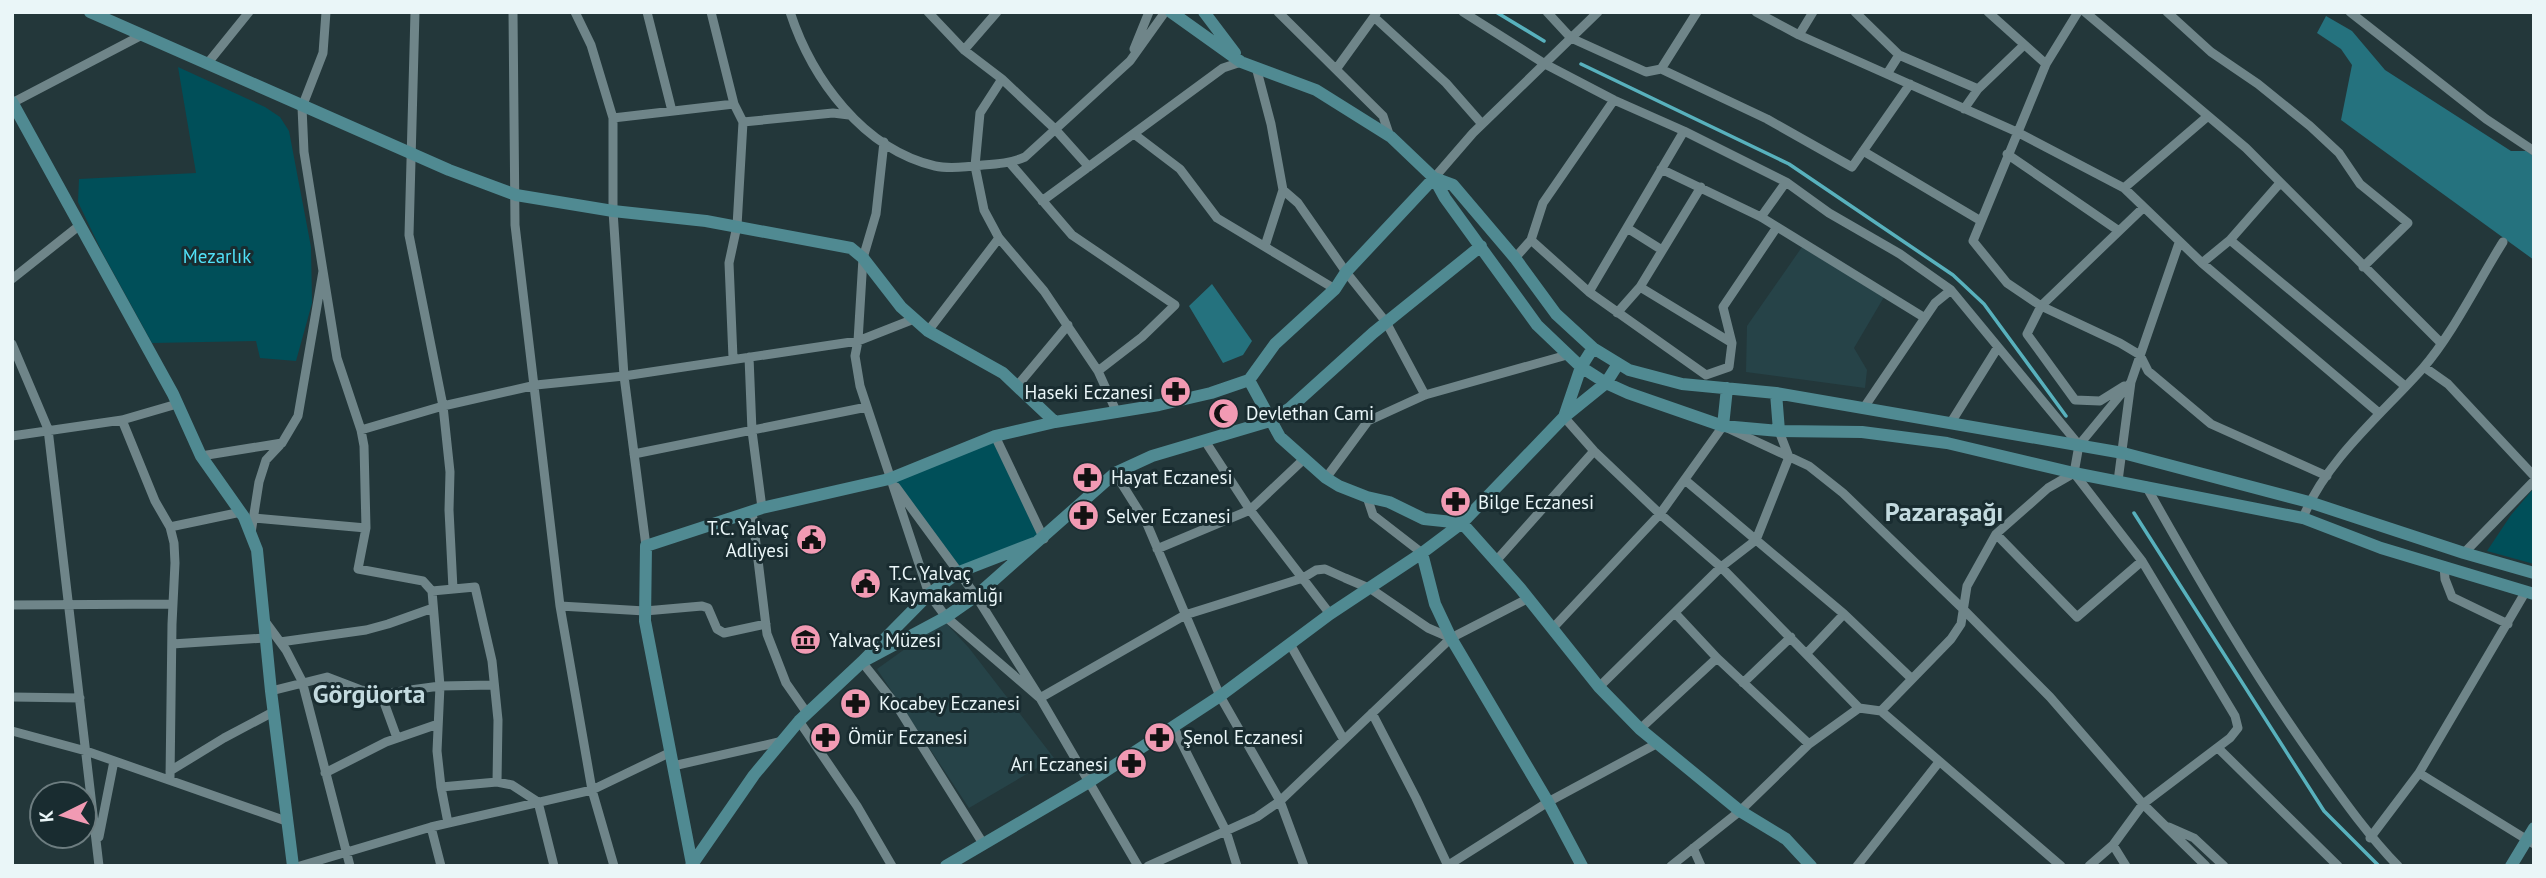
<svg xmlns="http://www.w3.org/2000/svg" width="2546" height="878" viewBox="0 0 2546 878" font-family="'PT Sans',sans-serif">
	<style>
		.built { fill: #264348 }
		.green { fill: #004f59 }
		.forest { fill: #25727e }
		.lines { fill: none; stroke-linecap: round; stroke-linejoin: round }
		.stream { stroke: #58b1bd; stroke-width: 3.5 }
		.street { stroke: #6f8589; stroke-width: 9 }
		.secondary { stroke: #508a92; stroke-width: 12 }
		.labels { text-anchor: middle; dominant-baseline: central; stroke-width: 6; stroke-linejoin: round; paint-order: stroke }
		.park-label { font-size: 19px; fill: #51e1f8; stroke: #192c30 }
		.poi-label { font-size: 19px; fill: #eaf6f8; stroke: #192c30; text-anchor: start }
		.district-label { font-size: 26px; font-weight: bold; fill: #c3dadf; stroke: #192c30 }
	</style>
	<rect width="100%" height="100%" fill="#23373a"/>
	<!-- built -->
	<path class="built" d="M1802,247l82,50 -30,51 13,22 -2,18 -119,-16 1,-46z
		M944,621l25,27 85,110 -85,50 -92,-139z"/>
	<!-- green -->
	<path class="green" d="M178,67l87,40 15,10 9,14 22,116 1,56 -16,58 -36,-3 -4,-17 -104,2 -50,-91 -24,-50 1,-23 117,-6z
		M995,436l49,103 -85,33 -70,-93z
		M2534,488v76l-47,-13 24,-36z"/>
	<!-- forest -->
	<path class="forest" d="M2326,16l26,15 33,39 126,81h15l8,5v104l-193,-140 11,-55 -11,-16 -24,-16z
		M1212,284l40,57 -9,14 -20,8 -34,-57z"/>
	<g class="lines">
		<!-- stream -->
		<path class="stream" d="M1496,12l48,29
			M1581,64l208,100 164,111 31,29 82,112
			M2134,513l190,298 55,55"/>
		<!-- street -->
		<path class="street" d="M415,12l-6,223 34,171 7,66 -1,38 4,79
			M513,12l2,213 45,381 32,184 22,76
			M575,12l16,33 22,73v93l11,165 22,170
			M647,12l25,99
			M711,12l23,92 9,18 -6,104 -8,37 4,95
			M790,12c22,67 73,137 145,154 14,3 33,1 48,-1 15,-1 28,-2 42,-8l105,-96 35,-49
			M928,12l36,38 38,29 53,50 34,38
			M1278,12l105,104 7,21
			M1463,12l82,52 69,36 70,31 102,51 43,31 71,41 51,36 128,155
			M1547,12l24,26 75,34 15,-3 106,50 85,48 58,-83
			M1756,12l43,23 218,97 107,56 78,75 177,150
			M1855,12l44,43 79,34
			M1988,12l58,52
			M2078,12l-32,52 -73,177 34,42 34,23 79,37 20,12 8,16 63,53 116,52
			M2085,12l161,136 195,195
			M2167,12l44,40 47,32 52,42 29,27 21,31 48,39 -45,44
			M2350,12l136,107 48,32
			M1374,17l72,66 36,41
			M1799,35l14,-23
			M1134,49l15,-37
			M964,50l33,-38
			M207,64l42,-52
			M1256,67l15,57 12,66 -18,56
			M1337,68l39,-54
			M1661,69l36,-57
			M1887,74l12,-19
			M1002,79l-22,34 -5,53 9,44 15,28 45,53 54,80 19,42
			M12,103l130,-68
			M1964,109l14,-20 46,-44
			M613,118l121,-14
			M743,122l90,-9 16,2
			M1134,134l46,35 37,49 118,71
			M884,142l-8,72 -13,44 -5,83 -3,15 5,30 69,208 17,23 94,81
			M1863,151l118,70
			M2007,154l112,77
			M1010,163l62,72 103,70 -33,32 -44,34
			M1661,169l100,48 164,101
			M1434,178l39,-45 125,-121
			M2124,188l84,-72
			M1283,190l15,13 48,69 40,50 39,73
			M1042,201l181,-133 18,-6
			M1761,217l25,-35
			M1627,228l35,22
			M1531,240l58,52 117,83 23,-8 3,-24 -9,-36 54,-80
			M2230,240l175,146
			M1515,258l16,-18 12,-37 71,-103
			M2202,263l28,-23 50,-57
			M323,271l14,87 24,72 3,16 2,82 -8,41 65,12 9,10 43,-4 17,74 6,59 -1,62
			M12,279l68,-54
			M1640,287l92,56
			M1589,292l95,-161
			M1617,313l23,-26 61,-100
			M928,331l71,-93
			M12,344l36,85 51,437
			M749,357l3,74 10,77
			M2424,367l24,17 86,92
			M1017,386l51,-61
			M2124,386l-24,15 -25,-1 -48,-66 14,-28 102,-98
			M1863,409l72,-106 16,-13
			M1564,417l30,34 66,63 61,53 138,141 22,3 180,155
			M122,420l33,81 15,26 4,16 1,20 -3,61 -2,155
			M1950,424l48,-77
			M361,430l82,-24 93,-21 88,-9 234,-35 56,-22
			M12,436l110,-16 55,-16
			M995,436l49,103
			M1205,441l45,69 80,104
			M634,454l233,-47
			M201,456l81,-13
			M1115,473l32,51 73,172 60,105 24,65
			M1326,478l42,-57 57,-26 142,-40
			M1685,480l159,134 68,65
			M2118,481l13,-99 48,-139
			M2146,486c54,96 109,191 173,280 25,35 49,69 79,100
			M896,487l80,109 64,102 98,168
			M1367,497l6,18 49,38
			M752,511l15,123 19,49 21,30
			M253,518l113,10
			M2303,518c22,-57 80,-105 120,-150 29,-33 56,-88 80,-126
			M170,527l71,-15
			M251,533l8,-51 7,-22 16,-17 16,-27 25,-145 -19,-119 -2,-45 21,-54 3,-41
			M1996,534l81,83 65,-56
			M1157,549l93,-39 54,-51
			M2464,553l70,-72
			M1495,562l99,-111
			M2444,566l1,13 7,18 56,27
			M432,591l8,95 -3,65 4,36 7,36
			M12,605l161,-1
			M560,606l85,5 57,-5 6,2 9,21 7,4 42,-9
			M1675,613l42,45 92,86
			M264,620l22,30 16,31 48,185
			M1552,629l108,-115 63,-88 86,40 34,27 119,115 88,89 93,107 63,62
			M280,642l86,-12 22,-6 45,-16
			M172,644l93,-6
			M1290,644l54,96
			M1807,653l37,-39
			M862,662l35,44 87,139
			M1743,683l48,-46
			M1599,687l122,-120 35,-27 33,-83 -10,-26
			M271,691l56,-14 34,13 20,4 59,-8 54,-1
			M381,694l16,44
			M12,697l68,1
			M1040,698l145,-83 118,-37 13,-8 9,-1 20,9 26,11 57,39 23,10
			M1881,711l70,-72 10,-15 6,-38 29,-52 52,-46 26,-15
			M1372,713l44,85 32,68
			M799,721l58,85 35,60
			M1173,726l53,105 11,35
			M1640,729l77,-71
			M12,731l74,20 200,70
			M2218,748l120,118
			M673,766l110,-25
			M170,771l54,-33 49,-26
			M325,773l61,-31 52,-18
			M2419,773l115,71
			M441,787l56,-5 15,3 26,17 16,64
			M431,827l10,39
			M2169,827l25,11 30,28
			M99,837l15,-76
			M2370,838l49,-65 107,-182
			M2113,845l13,21
			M1693,848l8,18
			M300,866l131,-39 161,-37 79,-38
			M1148,866l109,-49 23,-16 171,-163 76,-39
			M1447,866l101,-64 108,-58
			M1671,866l69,-55 69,-67 50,-36
			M1857,866l82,-104
			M2089,866l24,-21 30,-41 87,-66 8,-10 -3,-12 -93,-155 -68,-88 5,-28 52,-63"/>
		<!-- secondary -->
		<path class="secondary" d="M90,12l359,158 67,25 97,16 93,10 145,27 12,10 38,49 27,24 75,42 52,49
			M1171,12l70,50 75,28 75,47 43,41 11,20 92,127 44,42 25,16 22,10 95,33 56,5 83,1 85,11 127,30 229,45 78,30 153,46
			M1204,12l31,41
			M12,102l161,292 28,62 43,61 13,33 14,141 22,175
			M1434,178l19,7 62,73 41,56 37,34 36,22 53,14 94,9 347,60 186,49 155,51 70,20
			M1593,348l-12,19 -17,50 42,-34 12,-19
			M1249,380l31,57 46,41 13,8 28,11 22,5 35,17 38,4 58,65 79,99 41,42 100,82 46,28 25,27
			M1776,393l3,38
			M1723,426l4,-38
			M1422,553l13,51 16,34 97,164 34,64
			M862,662l84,-45 30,-21 139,-123 37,-17 118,-35 20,-13 83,-75 108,-87
			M692,864l-47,-243 1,-75 116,-38 127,-29 106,-43 60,-14 104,-17 52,-12 38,-13 26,-36 60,-55 11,-17 88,-94
			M691,866l63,-91 45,-54 63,-59 67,-68 30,-22 75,-29
			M946,866l143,-84 131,-86 110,-82 92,-61 40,-30 102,-106
			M2511,866l23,-38"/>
	</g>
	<!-- icons -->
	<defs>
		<symbol id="pharmacy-disc" viewBox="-11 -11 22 22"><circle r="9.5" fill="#f19ab3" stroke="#192c30"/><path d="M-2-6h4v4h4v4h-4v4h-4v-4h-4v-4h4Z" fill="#111"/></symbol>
		<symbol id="mosque-disc" viewBox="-11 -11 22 22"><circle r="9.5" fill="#f19ab3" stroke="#192c30"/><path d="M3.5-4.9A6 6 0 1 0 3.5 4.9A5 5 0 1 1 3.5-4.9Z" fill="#111"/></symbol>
		<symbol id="civic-disc" viewBox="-11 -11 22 22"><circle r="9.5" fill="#f19ab3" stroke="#192c30"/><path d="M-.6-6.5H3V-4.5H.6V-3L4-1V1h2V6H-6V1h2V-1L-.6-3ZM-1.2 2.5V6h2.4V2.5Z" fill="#111"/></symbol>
		<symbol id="museum-disc" viewBox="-11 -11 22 22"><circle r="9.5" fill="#f19ab3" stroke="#192c30"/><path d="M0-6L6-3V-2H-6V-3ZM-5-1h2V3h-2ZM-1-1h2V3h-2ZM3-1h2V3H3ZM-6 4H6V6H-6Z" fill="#111"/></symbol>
	</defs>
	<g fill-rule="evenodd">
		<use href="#pharmacy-disc" x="1158" y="374" width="35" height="35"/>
		<use href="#mosque-disc" x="1206" y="396" width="35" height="35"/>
		<use href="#pharmacy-disc" x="1070" y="460" width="35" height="35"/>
		<use href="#pharmacy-disc" x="1438" y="484" width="35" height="35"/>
		<use href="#pharmacy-disc" x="1066" y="498" width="35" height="35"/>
		<use href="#civic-disc" x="794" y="522" width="35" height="35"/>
		<use href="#civic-disc" x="848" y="566" width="35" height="35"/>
		<use href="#museum-disc" x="788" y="622" width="35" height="35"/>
		<use href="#pharmacy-disc" x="838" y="686" width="35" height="35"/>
		<use href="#pharmacy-disc" x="808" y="720" width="35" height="35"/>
		<use href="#pharmacy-disc" x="1142" y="720" width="35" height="35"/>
		<use href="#pharmacy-disc" x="1114" y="746" width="35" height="35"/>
	</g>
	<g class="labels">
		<!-- park labels -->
		<g class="park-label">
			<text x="217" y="256">Mezarlık</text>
		</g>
		<!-- poi labels -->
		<g class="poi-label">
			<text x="1153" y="392" text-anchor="end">Haseki Eczanesi</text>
			<text x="1246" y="413">Devlethan Cami</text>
			<text x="1111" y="477">Hayat Eczanesi</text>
			<text x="1478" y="502">Bilge Eczanesi</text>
			<text x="1106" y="516">Selver Eczanesi</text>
			<text x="789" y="528" text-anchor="end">T.C. Yalvaç<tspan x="789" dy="22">Adliyesi</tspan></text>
			<text x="889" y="573">T.C. Yalvaç<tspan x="889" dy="22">Kaymakamlığı</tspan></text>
			<text x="829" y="640">Yalvaç Müzesi</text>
			<text x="879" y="703">Kocabey Eczanesi</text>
			<text x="848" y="737">Ömür Eczanesi</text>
			<text x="1183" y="737">Şenol Eczanesi</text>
			<text x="1108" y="764" text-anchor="end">Arı Eczanesi</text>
		</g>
		<!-- district labels -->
		<g class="district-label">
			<text x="1944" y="511">Pazaraşağı</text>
			<text x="369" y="693">Görgüorta</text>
		</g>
	</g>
	<!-- border -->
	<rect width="2546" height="878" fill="none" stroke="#eaf6f8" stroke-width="28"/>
	<!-- north arrow -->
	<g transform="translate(63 815) rotate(265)"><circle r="33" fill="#192c30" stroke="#6d7d80" stroke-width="2"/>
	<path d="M0-5L12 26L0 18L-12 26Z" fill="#f19ab3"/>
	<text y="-10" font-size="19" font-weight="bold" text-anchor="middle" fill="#eaf6f8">K</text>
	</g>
</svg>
